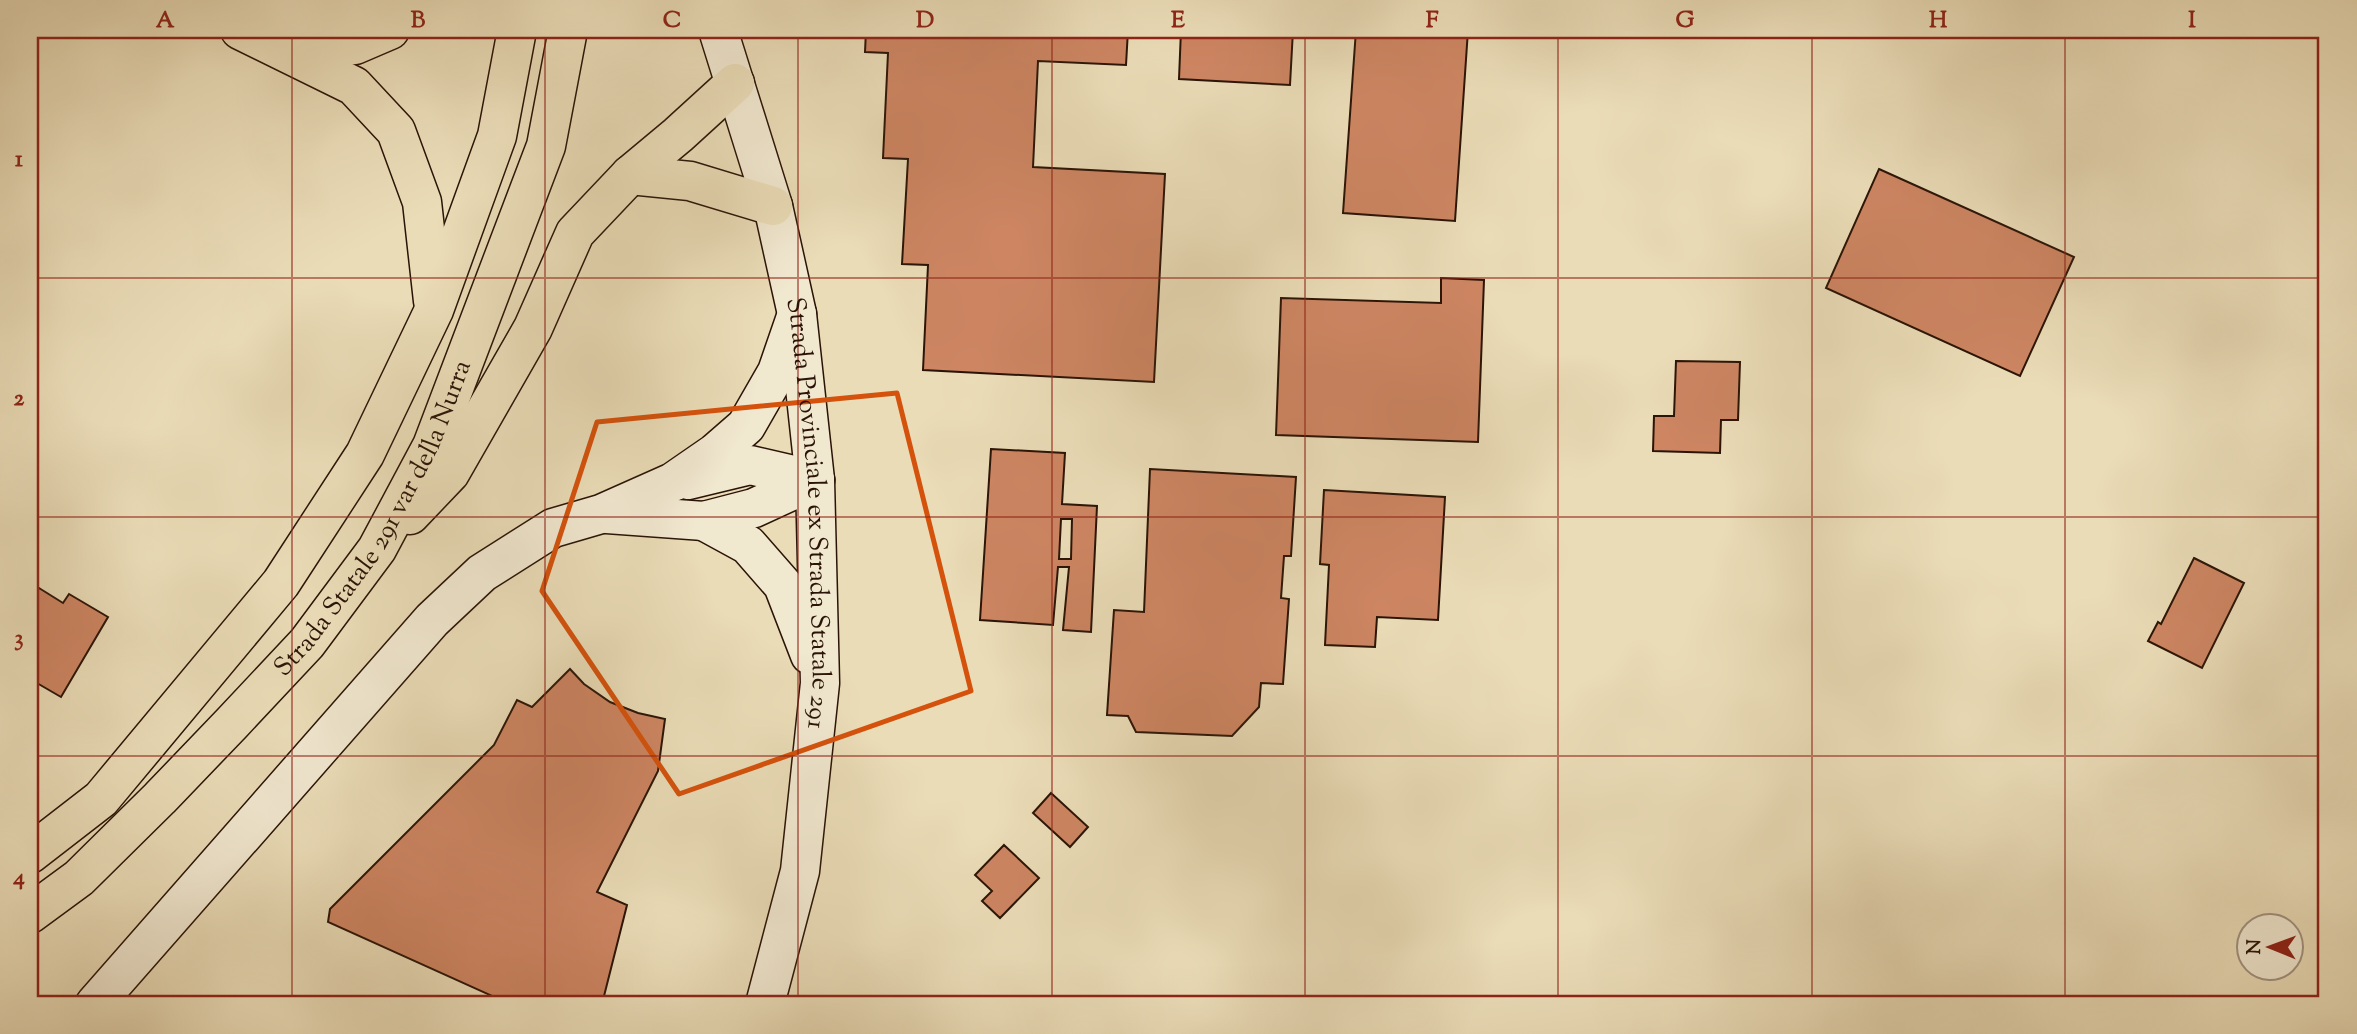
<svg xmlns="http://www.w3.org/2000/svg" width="2357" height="1034" viewBox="0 0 2357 1034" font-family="'Sorts Mill Goudy',serif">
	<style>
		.building { fill: #cd8562; stroke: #2b1407; stroke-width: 2; fill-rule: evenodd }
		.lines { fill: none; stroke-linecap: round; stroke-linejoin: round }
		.secondary-casing { stroke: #2b1407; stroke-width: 41 }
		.highway-casing { stroke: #2b1407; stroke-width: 41 }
		.secondary { stroke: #f1e8d0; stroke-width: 38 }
		.highway { stroke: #eadcb7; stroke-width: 38 }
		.marked { fill: none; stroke: #d5520c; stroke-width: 5; stroke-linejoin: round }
		.grid { fill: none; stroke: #8f2418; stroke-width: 2; stroke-opacity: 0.55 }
		.labels { text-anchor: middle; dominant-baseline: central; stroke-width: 6; stroke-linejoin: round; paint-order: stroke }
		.street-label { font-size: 26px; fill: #2b1407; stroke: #f1e8d0 }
		.neatline { fill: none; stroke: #8f2418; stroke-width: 2.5 }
		.grid-label { font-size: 23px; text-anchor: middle; font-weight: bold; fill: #8f2418 }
	</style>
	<rect width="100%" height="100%" fill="#eadcb7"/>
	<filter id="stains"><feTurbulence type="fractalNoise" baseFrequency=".00286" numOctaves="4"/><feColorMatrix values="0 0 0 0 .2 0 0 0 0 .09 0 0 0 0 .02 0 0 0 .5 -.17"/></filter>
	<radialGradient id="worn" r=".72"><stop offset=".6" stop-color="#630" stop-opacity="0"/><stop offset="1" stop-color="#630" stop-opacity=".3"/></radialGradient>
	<!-- building -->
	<path class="building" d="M866,30h262l-2,35 -88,-4 -5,106 132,7 -11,208 -231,-12 5,-105 -26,-1 6,-105 -25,-1 5,-105 -23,-1z
		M1181,30h112l-3,55 -111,-6z
		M1356,30h112l-13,191 -112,-8z
		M1879,169l195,88 -54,119 -194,-88z
		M1441,278l43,2 -6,162 -202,-7 5,-137 160,5z
		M1676,361l64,1 -2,58h-17l-1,33 -67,-2 1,-35h20z
		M991,449l74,4 -3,51 35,2 -6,126 -28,-2 6,-63h-11l-5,58 -73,-5zM1061,519h11l-1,40h-12z
		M1150,469l146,8 -5,79h-7l-3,42 8,1 -6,85 -22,-1 -2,24 -27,29 -96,-4 -8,-16 -21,-1 7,-105 30,2z
		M1324,490l121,7 -7,123 -61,-3 -2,30 -50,-2 4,-80 -9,-1z
		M2194,558l50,25 -42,85 -54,-27 10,-19 3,2z
		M39,588l24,15 6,-9 39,23 -47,80 -31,-18v-87l5,3z
		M570,669l14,15 26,18 28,11 27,6 -7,52 -61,121 30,13 -25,99h-92l-182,-82 2,-13 164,-164 23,-45 15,7z
		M1051,793l37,34 -18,20 -37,-34z
		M1004,845l35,33 -39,40 -18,-17 10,-10 -17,-16z"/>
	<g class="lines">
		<defs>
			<g id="secondary">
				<path id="s1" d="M718,30l55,176 24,108 18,166 5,203 -20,188 -35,133"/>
				<path d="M688,480l62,-15 65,15"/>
				<path d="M607,514l97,7 50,-13 61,-28"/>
				<path d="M704,521l44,24 35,40 27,70"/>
				<path d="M95,1004l337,-384 50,-47 71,-45 48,-14 72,-32 42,-29 31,-27 31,-54 20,-58"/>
			</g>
			<g id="highway">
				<path d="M240,30l114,56 42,45 26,71 11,99"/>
				<path d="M291,54l64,-9 35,-15"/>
				<path d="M630,175l60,6 83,25"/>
				<path d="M410,515l40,-42 83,-145 42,-95 55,-58 48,-40 57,-52"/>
				<path d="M30,854l71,-55 180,-216 84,-129 69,-144 63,-174 20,-106"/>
				<path id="s2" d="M30,914l49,-36 81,-80 72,-75 75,-80 70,-94 55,-103 114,-300 22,-116"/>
			</g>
		</defs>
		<!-- secondary casing -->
		<use href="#secondary" class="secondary-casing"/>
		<!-- highway casing -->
		<use href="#highway" class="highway-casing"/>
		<!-- secondary -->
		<use href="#secondary" class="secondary"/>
		<!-- highway -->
		<use href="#highway" class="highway"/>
	</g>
	<!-- marked area -->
	<path class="marked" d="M897,393l74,298 -292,103 -137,-203 55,-169z"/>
	<!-- grid -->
	<path class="grid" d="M292,30v974M545,30v974M798,30v974M1052,30v974M1305,30v974M1558,30v974M1812,30v974M2065,30v974M30,278h2297M30,517h2297M30,756h2297"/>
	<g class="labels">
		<!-- street labels -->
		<g class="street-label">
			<text stroke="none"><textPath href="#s2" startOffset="530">Strada Statale 291 var della Nurra</textPath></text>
			<text stroke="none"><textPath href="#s1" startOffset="495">Strada Provinciale ex Strada Statale 291</textPath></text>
		</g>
	</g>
	<!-- margin -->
	<rect width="2357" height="1034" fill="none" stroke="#eadcb7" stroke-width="77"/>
	<!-- north arrow -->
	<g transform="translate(2270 947) rotate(271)"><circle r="33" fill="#f1e8d0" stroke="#a29380" stroke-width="2"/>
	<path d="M0-5L12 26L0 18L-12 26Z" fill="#8f2418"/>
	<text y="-10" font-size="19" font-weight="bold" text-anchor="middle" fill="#2b1407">N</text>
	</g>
	<rect x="38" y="38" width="2280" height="958" class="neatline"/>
	<g class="grid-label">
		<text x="165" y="27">A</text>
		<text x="418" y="27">B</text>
		<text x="672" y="27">C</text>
		<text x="925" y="27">D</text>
		<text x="1178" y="27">E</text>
		<text x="1432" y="27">F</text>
		<text x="1685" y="27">G</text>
		<text x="1938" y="27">H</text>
		<text x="2192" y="27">I</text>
		<text x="19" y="166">1</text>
		<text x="19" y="405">2</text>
		<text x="19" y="645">3</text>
		<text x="19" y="884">4</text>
	</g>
	<rect width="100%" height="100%" filter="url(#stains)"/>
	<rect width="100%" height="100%" fill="url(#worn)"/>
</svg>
